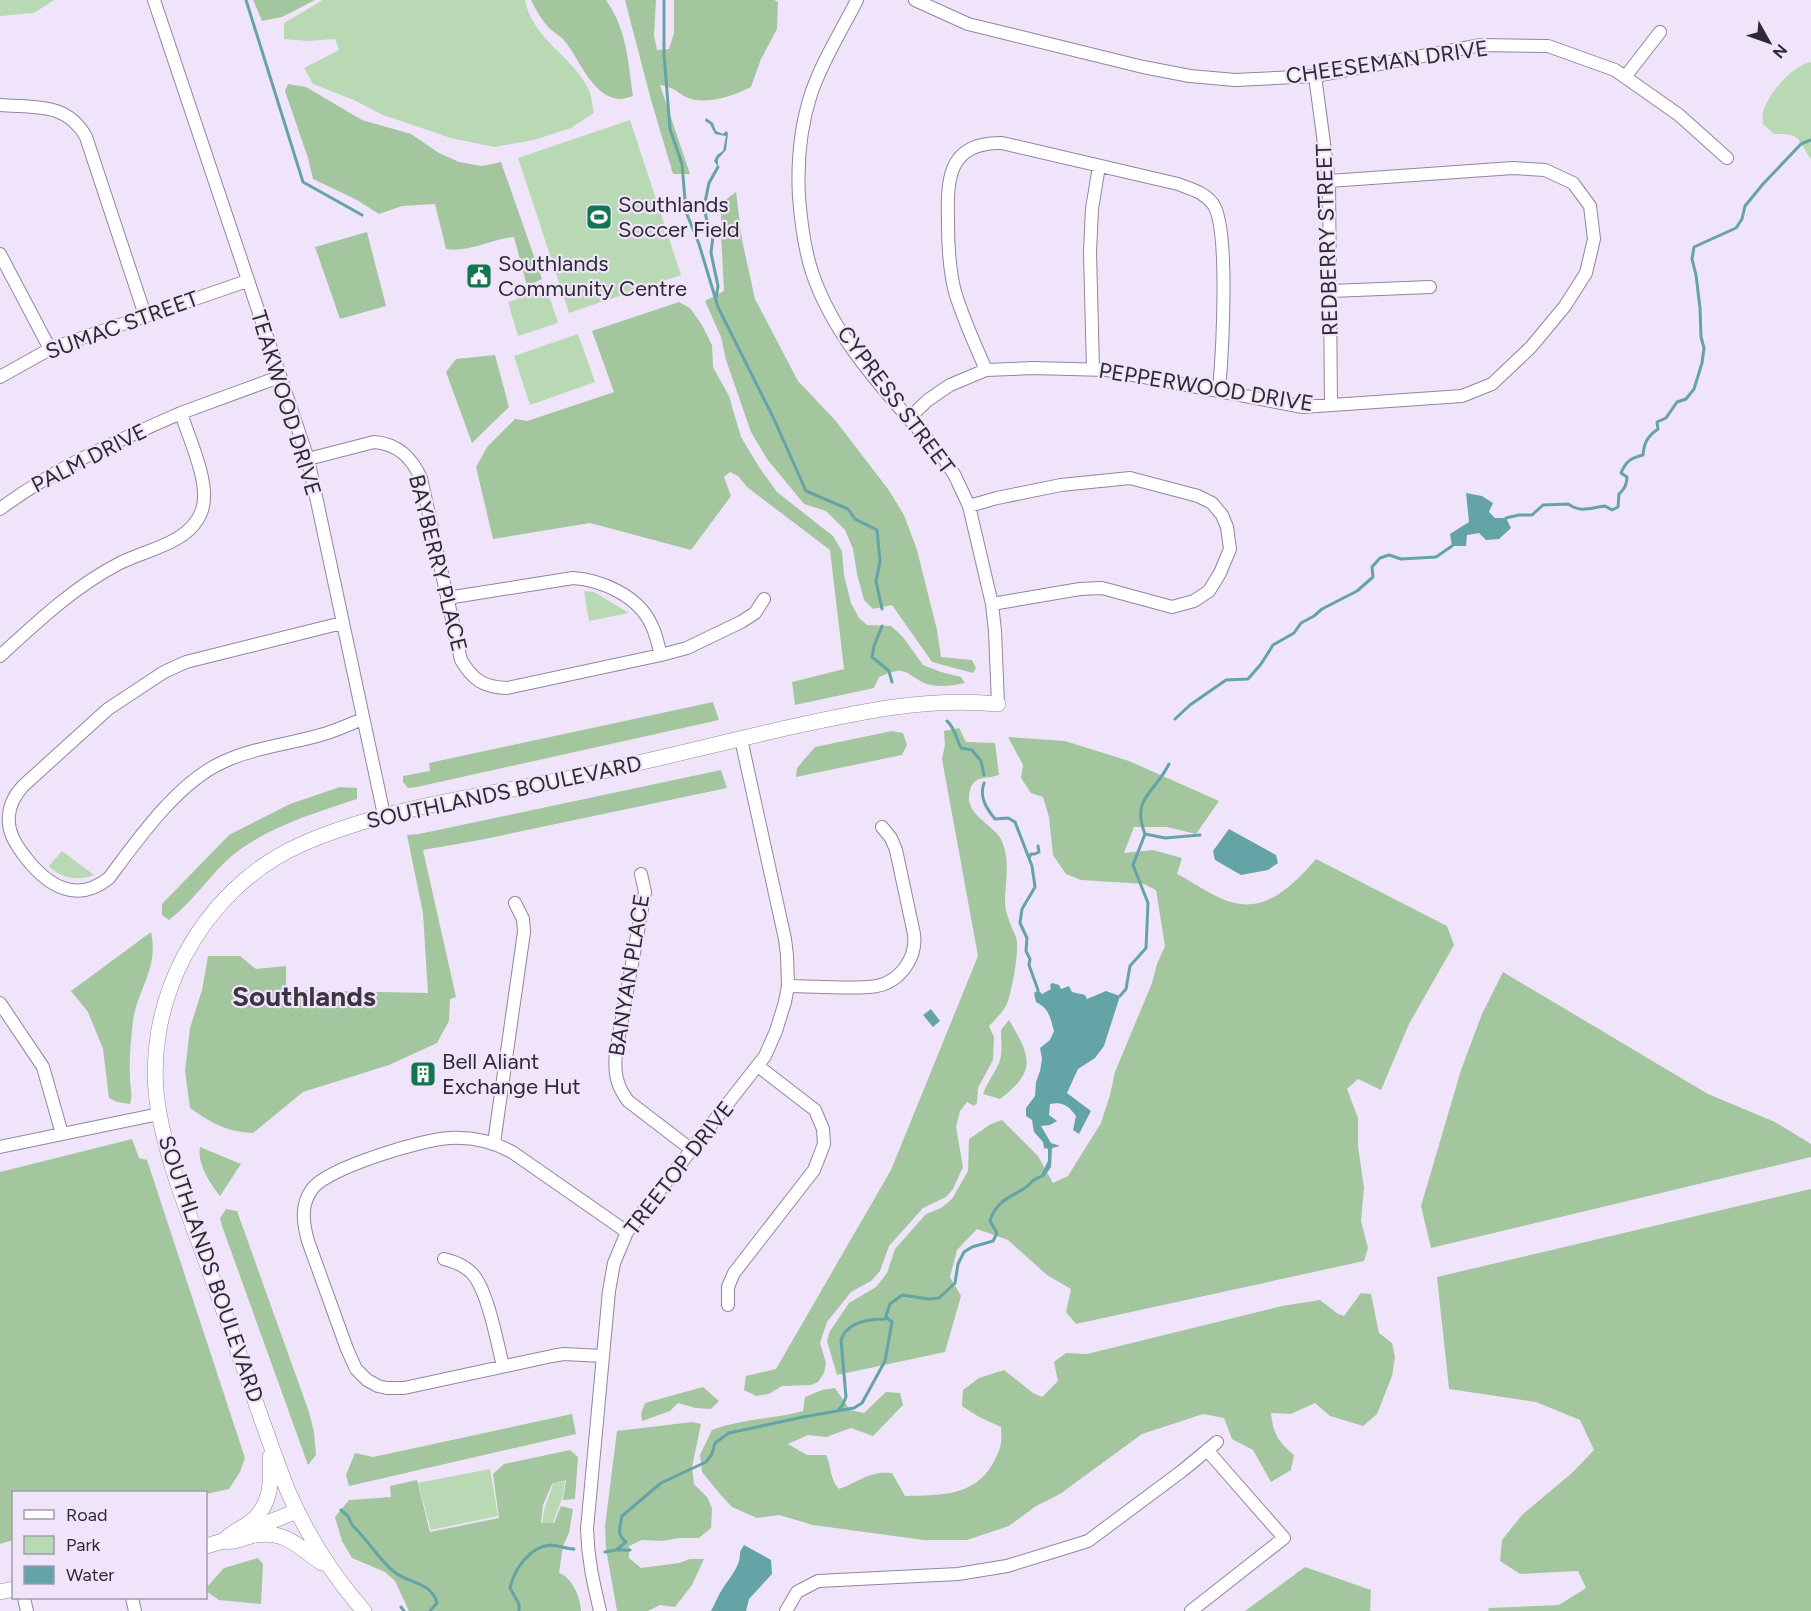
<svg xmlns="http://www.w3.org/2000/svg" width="1811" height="1611" viewBox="0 0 1811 1611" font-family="Figtree,sans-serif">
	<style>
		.green { fill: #b9d9b4 }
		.forest { fill: #a4c69f }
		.water { fill: #64a3a6 }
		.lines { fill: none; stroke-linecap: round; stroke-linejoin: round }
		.stream { stroke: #64a3a6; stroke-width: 3 }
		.minor-casing { stroke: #92869a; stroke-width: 14 }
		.major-casing { stroke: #92869a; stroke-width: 16 }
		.minor { stroke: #fff; stroke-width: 12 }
		.major { stroke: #fff; stroke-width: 15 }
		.labels { text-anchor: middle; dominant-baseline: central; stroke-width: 4.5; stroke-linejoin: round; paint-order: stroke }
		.street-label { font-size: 22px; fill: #2f2a32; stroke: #f0e4fa }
		.poi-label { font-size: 22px; fill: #2f2a32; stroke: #f0e4fa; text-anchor: start }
		.district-label { font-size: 28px; font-weight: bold; fill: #3e3344; stroke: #f0e4fa }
	</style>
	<rect width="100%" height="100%" fill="#f0e4fa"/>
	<!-- green -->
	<path class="green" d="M0,0h54l-20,13 -34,3z
		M323,0h202c7,39 48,56 64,90 3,7 3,16 5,23l-23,15 -37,12 -40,7 -43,-9 -68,-23 -29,-15 -41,-16 -9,-16 35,-18 -4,-11 -27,2 -24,-2v-16z
		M1811,62v97c-15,-20 -8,-26 -37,-25l-11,-10c0,-5 -1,-11 1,-15 6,-17 29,-44 47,-47z
		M630,120l51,155 -112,38 -51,-155z
		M547,289l11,34 -40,13 -10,-34z
		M578,334l17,48 -65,23 -16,-49z
		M584,591l10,1 35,21 -40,8z
		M62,851l32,24c-17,6 -32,4 -45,-9z
		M490,1469l8,47 -67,14 -13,-47z
		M565,1481l-2,15 -10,27h-11l2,-13 9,-26z"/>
	<!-- forest -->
	<path class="forest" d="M253,0h62l-33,17 -20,4z
		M531,0h75c21,30 22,61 27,96 -4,1 -9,3 -13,3 -28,-1 -41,-42 -57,-60 -4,-4 -10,-7 -14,-11 -8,-9 -13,-18 -18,-28z
		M625,0h31l-2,35 3,15 12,-1 5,-16v-33h100l4,2 -1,27 -16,30 -10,28c-18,9 -47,19 -65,10 -11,-6 -11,-9 -26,-12l30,89h-17l-22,-74z
		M288,84l18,3 56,33 49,14 28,19 20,9 23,4 19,-4 41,117 -15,7 -13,-49c-22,2 -47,16 -68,12l-11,-45 -33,2 -23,8 -22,-14 -44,-21 -5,-21 -23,-67z
		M736,192l6,48 13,59 43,82 37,39 53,69 16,26 13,35 20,80 4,27 31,3 4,8 -3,5 -41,-11 -40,-57 -19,4 -9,-9 -7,-26 -4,-25 -8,-19 -19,-19 -22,-7 -37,-45 -16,-27 -25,-72 -5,-23 -16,-36 19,-10 -3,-56v-32z
		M367,232l19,74 -46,13 -25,-72z
		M679,302l11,6 12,17 10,20 1,22 16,29 12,41 18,30 18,25 56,44 9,15 2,24 7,28 8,15 8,7 24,1 12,11 20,28 18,7 20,5 4,6c-12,3 -32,5 -43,-1 -21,-13 -19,-15 -43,-5l-5,11 -79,17 -3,-23 52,-13 -14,-119 -83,-63 -9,-11 -8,-4 -6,5 7,19 -40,54 -101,-27 -97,16 -17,-72 11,-20 28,-28 12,2 87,-29 -22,-61z
		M495,355l14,52 -37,36 -26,-71 10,-13z
		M713,702l6,18 -302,67 -9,1 -5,-6v-6l27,-5 -1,-8z
		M959,728l7,14 29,1 4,32c-16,5 -27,-1 -30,21 -2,19 24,29 32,43 10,22 4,42 4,64 0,9 7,25 11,34 4,11 -4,52 -8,64 -3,9 -12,18 -19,25l5,11 -1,23 -15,28 -1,15 -3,3 -7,-4 -7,9 -4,16 7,40 -10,22 -7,8 -23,11 -34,38 -9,25 -9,10 -20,11 -24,30 -7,21 6,20 -2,10 -6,9 -7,3 -29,1 -13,8 -13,2 -12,-6 2,-14 30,-7 115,-199 87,-214 -36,-197 3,-14 -1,-14z
		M892,731l11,2 4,12 -5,10 -106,22 1,-9 18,-21z
		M1008,737l57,4 64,20 90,40 -23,33 -29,-7h-33l-10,26 29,-3 29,8 -5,16c16,8 38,24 54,28 36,11 63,-18 85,-43l131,67 7,19 -45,79 -28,66 -23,-11 -11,10 11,29v28l6,42 -3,33 7,27 -4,13 -288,63 -10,-12 5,-23 -24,-14 -39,-35 -31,-11 -20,21 -7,27 11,19 -16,56 -108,23 -10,-34 3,-10 19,-28 27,-16 11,-14 8,-24 31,-35 15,-6 11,-9 16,-28 1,-32 22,-15 11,-4 36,36 15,27 15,-7 33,-53 9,-28 5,-23 37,-89 5,-19 8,-18 -9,-56 -12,-6 -63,-4 -15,-6 -13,-19 -4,-38 -6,-20 -12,-4 -10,-15 2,-13z
		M721,770l6,18 -247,52 -57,10 33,147 -6,2 -1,22 -12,22 -48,22 -86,27 -50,41c-26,-1 -42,-10 -63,-25l-5,-37 5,-43 12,-38 6,-34h32l16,13 30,-3v24l142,3 -5,-80 -16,-78 12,-1z
		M340,787l17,1v11c-42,14 -87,27 -123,55 -24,20 -40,47 -65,66l-7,-5v-11l67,-69 61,-31z
		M151,932c8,36 -13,56 -18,89 -2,18 -4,38 -3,56 0,10 3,17 0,27l-13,-2 -8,-4 -6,-49 -15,-37 -17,-21z
		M1503,972l205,122 67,28 36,22v13l-380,91 -10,-42 40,-136 21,-56z
		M1009,1020c22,37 28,51 -9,79l-17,-5c4,-11 11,-20 16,-31 4,-10 2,-23 2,-33z
		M132,1139l7,19 8,2 98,298 -5,14 -11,17 -23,5v-2h-192l-1,48 -13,4v-372z
		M200,1147l41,17 -21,32c-10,-13 -23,-32 -20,-49z
		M1811,1189v422h-323l1,-3 70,-3 27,-17 -8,-17 -58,3 -20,-13 2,-21 20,-25 50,-42 22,-23 -14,-30 -44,-18 -87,-13 -12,-112z
		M226,1209l11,2 72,201 5,20 2,23 -8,10 -86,-239 -2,-8z
		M1361,1293l10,1 8,39 13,10 3,14 -3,19 -15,38 -14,12 -33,-10 -15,-13 -24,11 -20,-1c2,20 7,29 23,42l-3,15 -20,12 -18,-32 -21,-11 -8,-21 -21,-4 -61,20 -82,60 -24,12 -27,20 -42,14h-43l-111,-15 -34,-10 -22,3 -25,-11 -12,-13 -18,-22 -2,-17 12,-25c29,-11 61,-11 91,-19l2,-14 17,-7 13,-2 15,22 14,3 22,-21 14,1 3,12 -30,31 -22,-8 -25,9 -18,-2 -20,9 19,11h19c6,13 3,22 13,34 21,-7 28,-18 53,-16l13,23c34,-1 70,1 88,-33 8,-14 9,-19 8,-36l-22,-10 -17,-11 1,-16 16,-12 25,-8 29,23 9,4 16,-16 -4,-19 12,-9 21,1 195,-48 38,-6 18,14 6,2z
		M703,1387l16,14 -8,8 -15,-1 -18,-5 -8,8 -28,10 -1,-7 4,-11z
		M572,1414l4,20 -227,52 -3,-11 9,-22 18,4z
		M692,1422l9,2 -9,43 2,17 13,13 5,11 -1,20 -12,10h-19l-19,3 -19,-1 -13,6v12l12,10 38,-5 11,-4h14l-12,26 -17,22 -15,-2 -12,6h-31l-11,-62 -1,-23 12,-95z
		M570,1450l8,7 -3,42 -12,1 3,-20 -14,4 -9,21 -2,18h13l7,-17 12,3 -4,24 -6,13 -4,27c12,3 22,25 22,38h-172l-14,-30 -10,-9 -33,-14 -10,-17 -7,-24 14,-17 42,-3 -1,-11 27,-6 13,52 69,-14 -6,-44 11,-10z
		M258,1558l5,6 -2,40 -42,-4 -13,-9v-3l18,-20z
		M1305,1567l66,23 -1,20 2,1h-127z"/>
	<!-- water -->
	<path class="water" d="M706,118l7,5 3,8 7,3 3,-3 2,2 -2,17 -8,9v8l-4,-6 3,-6 6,-4 3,-15 -11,-2 -5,-10 -5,-3z
		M1466,493l16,3 11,7 -4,9 6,6h11l5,10 -12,11 -13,1 -7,-7 -12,2 -1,11h-14l-2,-12 19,-12z
		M1229,829l47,26 2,8 -10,7 -27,5 -26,-15 -2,-9z
		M1052,983l7,2 2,4 8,-3 3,6 13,3 2,4 19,-8 14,5 -16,50 -9,12 -17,11 -11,24 24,18 -12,23 -6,-4 3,-14c-7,-10 -13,-15 -26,-12l-1,11 8,6 -7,4 -9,1 10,17 9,3 -8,2 -1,19 -7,10h-4l8,-16v-12l-4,-1 -1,-6 -9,-10 -2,-12 -6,-4v-8l9,-12 1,-14 4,-11 2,-12 -2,-11 10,-8 4,-9c-4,-13 -4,-22 -18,-29l-2,-9 4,-3 4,4 9,-5 -1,-4z
		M931,1009l9,12 -7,6 -10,-12z
		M744,1545l27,15 1,14 -23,25 -3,12h-35c4,-7 7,-16 12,-23 7,-11 18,-22 17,-36z"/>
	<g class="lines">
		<!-- stream -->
		<path class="stream" d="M246,0l57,182 59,33
			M664,0v54l6,75 12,35 4,48 13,32 19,63 55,110 33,74 42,18 7,10 22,11 3,31 -4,20 6,28
			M716,298l2,-12 -7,-33 2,-17 -5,-10 -4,-19 5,-24 9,-16
			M1506,518l13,-3h13l11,-10 25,-1c13,9 22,4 37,2l7,4 6,-3 1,-13c6,-5 8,-10 8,-17l-6,-4c5,-12 10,-15 22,-18 1,-13 5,-19 15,-26l-1,-7 9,-4 11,-16 9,-3 8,-10 8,-26 2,-15 -3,-11 -1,-29 -4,-33 -4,-16 2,-12 42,-19 6,-9 3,-13 18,-22 38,-40 10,-4
			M882,626l-8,20 -2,11 17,14 3,11
			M1175,719l15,-14 36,-25 22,-1 13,-15 12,-19 21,-12 7,-10 13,-7 8,-7 35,-18 16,-14 -1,-10 8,-9 9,-3 12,4 35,-2 16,-11
			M947,721c8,7 9,17 14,27l11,2 9,11 3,14
			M984,783c-5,14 2,25 11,36l13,-1 7,4 17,44 3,21 -13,22 -2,14 7,15 -1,13 4,8 -1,6 9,25
			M1145,834l20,4 35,-3
			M1029,858l2,-4h4l4,-2 -1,-6
			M1120,996l6,-7 4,-23 16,-18 2,-45 -15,-38 12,-31c-14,-36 9,-40 24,-70
			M838,1410l4,-4 4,-9 -5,-57c6,-18 27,-21 44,-21l5,-15 12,-9 27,4 10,-1 16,-15 3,-19 6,-12 8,-5 21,-6 4,-8 -7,-12c6,-20 19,-23 35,-33 6,-4 7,-9 15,-11
			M341,1510l7,6 4,9c15,14 26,33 41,46 15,13 38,10 44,32l-7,8
			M617,1550h13
			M605,1552l11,-2 10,-8c-10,-8 -6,-15 -4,-26l39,-33 45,-21 6,-8 3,-11 14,-10 74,-16 51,-9 8,-5 23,-42 7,-39 -6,-5
			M401,1607l3,4
			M519,1611v-7l-9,-16c4,-18 19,-41 40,-43 8,0 16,4 24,4"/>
		<defs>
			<path id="minor" d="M154,0l154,459 76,356
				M857,0c-15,30 -35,61 -46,94 -11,34 -14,67 -12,103 2,25 5,51 13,75 24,73 85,131 133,188l10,16 14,30 23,98 3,27 3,73
				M915,0l53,24 175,43 47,9 45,4 80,-4 166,-31 67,1 67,24 64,45 48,43
				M1315,76l14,105 2,224
				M1625,77l35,-45
				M0,105c35,3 67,-3 86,32l59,178
				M0,254l50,95
				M1331,291l99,-4
				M1093,369l-3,-117 2,-43 7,-43
				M986,370c-11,-26 -23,-51 -31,-78 -6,-23 -7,-45 -7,-69 -1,-43 -1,-81 54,-80l176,41c13,5 26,8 35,20 17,24 9,153 6,186
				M0,377l50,-28 197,-68
				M909,418l19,-18 22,-15 36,-15 47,-2 74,2 196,37 159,-11 30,-12 39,-37 34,-41 21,-33 8,-34 -4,-33 -17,-23 -28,-13 -32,-2 -184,13
				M308,459l66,-17c24,2 37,15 47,36l40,182c12,20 22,27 46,28l154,-33 26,-7 54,-26 14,-9 9,-14
				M969,506l28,-8 64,-13 69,-7 68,18 14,7 10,12 5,12 3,22 -10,24 -11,18 -15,10 -22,6 -70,-19 -22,1 -88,15
				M0,509c56,-42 117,-68 181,-96
				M447,598l126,-20c29,2 65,18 78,46 5,9 7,21 10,31
				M342,623l-156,39 -22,10 -56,37 -85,77c-8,9 -13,17 -14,29 -2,17 7,30 17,43 22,28 51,46 83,20 29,-39 69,-96 114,-116 32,-15 68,-18 101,-28 13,-4 26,-10 39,-15
				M0,656c37,-34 75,-70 120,-93 28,-14 71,-20 82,-53 9,-26 -13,-71 -21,-97l98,-36
				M641,874l4,18 -29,160c-2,20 0,33 12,49l64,49
				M788,986c25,0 65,4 89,0 24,-5 40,-29 37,-52l-18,-84 -5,-12 -9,-11
				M0,1003l43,64 19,67
				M494,1143l30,-211 -1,-13 -8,-16
				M0,1147l159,-33
				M444,1259c12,3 24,8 31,18 14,20 22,65 28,89
				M728,1305v-18l6,-14 80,-103 10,-26 -1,-15 -8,-19 -57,-44
				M603,1356l-39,-2 -12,2 -148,32h-17l-9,-2 -11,-6 -11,-11 -9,-20 -39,-108c-5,-18 -8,-37 5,-53 15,-20 110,-49 137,-50 22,-1 42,3 62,14l115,80
				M24,1598l3,13
				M132,1598l3,13
				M600,1611c-7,-30 -12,-51 -13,-82l22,-238 5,-28 13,-31 138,-176 11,-25 9,-29 3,-16 -1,-31 -2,-16 -44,-200
				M786,1611l11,-19 21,-11 140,-7 49,-8 81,-25 94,-70 35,-29
				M1191,1611l93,-73 -77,-88"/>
			<path id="major" d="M223,1541c7,-7 15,-11 23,-16 25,-16 26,-41 24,-68
				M223,1541c13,2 21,-4 32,-6 32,-5 44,13 67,28
				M206,1546l17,-5 74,-30
				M0,1592l14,-3
				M364,1611c-32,-36 -58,-78 -77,-122 -25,-65 -46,-132 -70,-197 -20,-59 -47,-118 -58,-179 -20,-107 41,-223 141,-268 88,-39 186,-49 280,-69 70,-15 140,-33 211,-49 68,-15 136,-30 207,-23"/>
		</defs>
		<!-- minor casing -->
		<use href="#minor" class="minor-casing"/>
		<!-- major casing -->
		<use href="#major" class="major-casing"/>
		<!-- minor -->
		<use href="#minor" class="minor"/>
		<!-- major -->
		<use href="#major" class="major"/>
	</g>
	<!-- icons -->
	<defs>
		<symbol id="stadium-square" viewBox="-11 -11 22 22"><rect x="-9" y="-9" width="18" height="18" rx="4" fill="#127750" stroke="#f0e4fa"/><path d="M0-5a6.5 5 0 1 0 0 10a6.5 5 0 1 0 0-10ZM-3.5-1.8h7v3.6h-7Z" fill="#fff"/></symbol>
		<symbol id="civic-square" viewBox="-11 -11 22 22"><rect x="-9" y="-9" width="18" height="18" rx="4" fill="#127750" stroke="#f0e4fa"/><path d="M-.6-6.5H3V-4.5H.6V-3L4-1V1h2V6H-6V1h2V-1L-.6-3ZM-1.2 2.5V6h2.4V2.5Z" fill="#fff"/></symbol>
		<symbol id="building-square" viewBox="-11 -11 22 22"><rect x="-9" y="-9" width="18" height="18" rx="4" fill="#127750" stroke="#f0e4fa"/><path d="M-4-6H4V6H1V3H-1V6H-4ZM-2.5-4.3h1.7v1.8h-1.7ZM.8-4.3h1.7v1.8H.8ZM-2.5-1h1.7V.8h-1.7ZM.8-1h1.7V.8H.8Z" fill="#fff"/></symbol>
	</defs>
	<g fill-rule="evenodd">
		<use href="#stadium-square" x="584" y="202" width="30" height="30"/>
		<use href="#civic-square" x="464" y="261" width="30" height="30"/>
		<use href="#building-square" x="408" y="1059" width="30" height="30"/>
	</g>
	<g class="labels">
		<!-- street labels -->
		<g class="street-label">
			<text transform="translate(1387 62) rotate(-8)">CHEESEMAN DRIVE</text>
			<text transform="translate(1327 240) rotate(-92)">REDBERRY STREET</text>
			<text transform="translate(122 325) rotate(-20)">SUMAC STREET</text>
			<text transform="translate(1206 387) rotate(9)">PEPPERWOOD DRIVE</text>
			<text transform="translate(896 400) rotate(53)">CYPRESS STREET</text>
			<text transform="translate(286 403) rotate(73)">TEAKWOOD DRIVE</text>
			<text transform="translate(89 458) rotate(-27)">PALM DRIVE</text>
			<text transform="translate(438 563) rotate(76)">BAYBERRY PLACE</text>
			<text transform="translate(504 792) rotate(-12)">SOUTHLANDS BOULEVARD</text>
			<text transform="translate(629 975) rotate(-81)">BANYAN PLACE</text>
			<text transform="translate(679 1168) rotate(-52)">TREETOP DRIVE</text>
			<text transform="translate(211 1269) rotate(71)">SOUTHLANDS BOULEVARD</text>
		</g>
		<!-- poi labels -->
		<g class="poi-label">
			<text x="618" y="204">Southlands<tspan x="618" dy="25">Soccer Field</tspan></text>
			<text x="498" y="263">Southlands<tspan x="498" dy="25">Community Centre</tspan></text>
			<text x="442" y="1061">Bell Aliant<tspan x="442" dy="25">Exchange Hut</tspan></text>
		</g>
		<!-- district labels -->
		<g class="district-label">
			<text x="304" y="996">Southlands</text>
		</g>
	</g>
	<!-- legend -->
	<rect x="12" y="1491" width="195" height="108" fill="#f0e4fa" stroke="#a39aaa" stroke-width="1.5"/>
	<rect x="24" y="1510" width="30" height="9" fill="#ffffff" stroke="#a39aaa" stroke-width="1.5"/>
	<text x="66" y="1521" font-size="18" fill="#2f2a32">Road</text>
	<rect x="24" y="1536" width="30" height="18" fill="#b9d9b4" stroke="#a39aaa" stroke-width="1.5"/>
	<text x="66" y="1551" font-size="18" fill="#2f2a32">Park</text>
	<rect x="24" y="1566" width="30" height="18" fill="#64a3a6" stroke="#a39aaa" stroke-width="1.5"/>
	<text x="66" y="1581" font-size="18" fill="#2f2a32">Water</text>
	<!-- north arrow -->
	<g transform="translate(1769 42) rotate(130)" stroke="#f0e4fa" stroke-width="4.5" paint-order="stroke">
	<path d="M0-4.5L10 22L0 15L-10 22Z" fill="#2f2a32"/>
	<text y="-9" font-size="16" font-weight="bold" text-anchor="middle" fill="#2f2a32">N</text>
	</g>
</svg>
